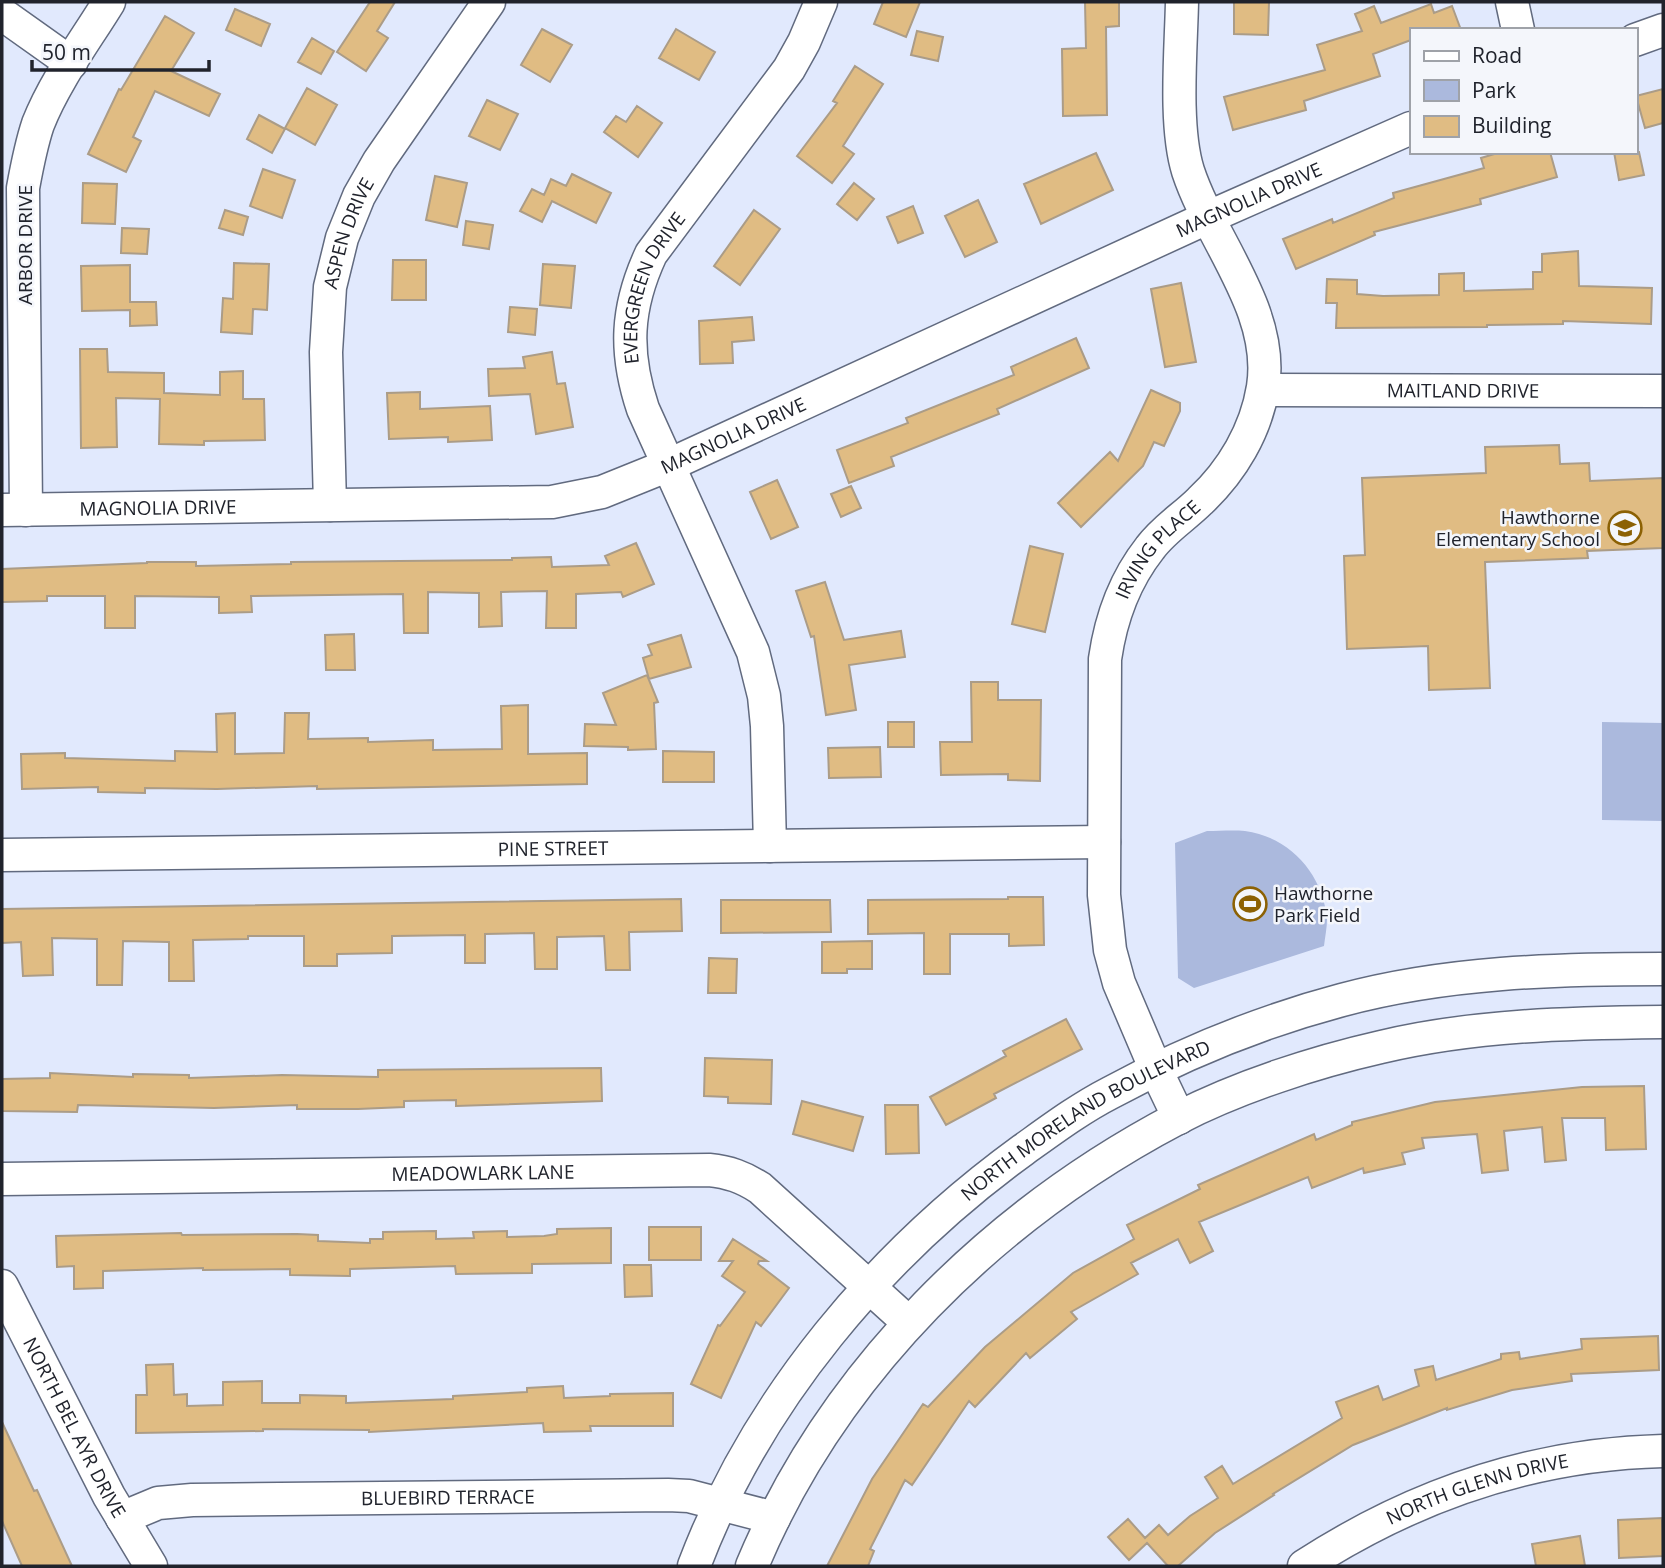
<svg xmlns="http://www.w3.org/2000/svg" width="1665" height="1568" viewBox="0 0 1665 1568" font-family="'Open Sans',sans-serif">
	<style>
		.green { fill: #abb9dd }
		.building { fill: #e0bc83; stroke: #ab9c87; stroke-width: 2 }
		.lines { fill: none; stroke-linecap: round; stroke-linejoin: round }
		.minor-casing { stroke: #616a7f; stroke-width: 35 }
		.minor { stroke: #fff; stroke-width: 32 }
		.labels { text-anchor: middle; dominant-baseline: central; stroke-width: 5; stroke-linejoin: round; paint-order: stroke }
		.street-label { font-size: 19px; fill: #20232c; stroke: #f4f6fb }
		.poi-label { font-size: 19px; fill: #20232c; stroke: #f4f6fb; text-anchor: end }
	</style>
	<rect width="100%" height="100%" fill="#e1e9fd"/>
	<!-- green -->
	<path class="green" d="M1602,722l61,1v98l-61,-1z
		M1207,831c12,0 26,-1 38,0 45,6 78,43 82,88 0,9 -2,18 -3,27l-130,42 -16,-10 -3,-135z"/>
	<!-- building -->
	<path class="building" d="M370,2h25l-18,29 11,7 -22,33 -29,-19z
		M883,2h37l-14,35 -32,-13z
		M1085,2h34v24l-13,1 1,88 -44,1 -1,-67 24,-1z
		M1234,2h35l-1,33 -34,-1z
		M1431,4l3,9 18,-7 9,24h-50v10l-38,14 7,22 -76,25 2,9 -73,20 -9,-33 101,-27 -8,-25 45,-14 -7,-17 19,-8 7,17z
		M235,9l35,15 -9,22 -35,-16z
		M165,16l29,17 -23,38 49,23 -11,22 -54,-25 -22,46 8,4 -15,31 -38,-18 31,-65 2,1z
		M542,29l30,16 -22,37 -29,-17z
		M676,29l39,23 -16,28 -40,-22z
		M917,31l26,6 -5,24 -27,-6z
		M312,38l22,13 -13,23 -23,-12z
		M855,66l28,18 -40,62 11,8 -22,29 -35,-27 40,-53 -4,-2z
		M307,88l30,17 -22,40 -30,-17z
		M1663,89v34l-18,5 -9,-32z
		M487,100l31,14 -18,36 -31,-14z
		M637,106l25,17 -24,34 -34,-25 12,-16 10,6z
		M259,115l26,14 -13,24 -25,-14z
		M1501,152h49l7,25 -77,22 1,5 -107,28 1,3 -79,34 -13,-30 49,-20 1,4 61,-25 -1,-5 91,-25 -3,-10z
		M1614,152h25l5,23 -25,5z
		M1096,153l17,37 -72,34 -17,-40z
		M263,169l32,11 -13,38 -32,-12z
		M572,174l39,19 -15,30 -44,-22 -10,21 -22,-11 12,-22 12,6 7,-16 15,7z
		M435,176l32,7 -10,44 -31,-7z
		M83,183l34,1 -2,40 -33,-1z
		M854,183l20,16 -17,21 -20,-16z
		M978,200l19,42 -32,15 -20,-41z
		M913,206l10,27 -25,10 -11,-26z
		M225,210l23,7 -5,18 -24,-7z
		M754,210l26,19 -40,56 -26,-19z
		M466,221l27,4 -4,24 -26,-4z
		M122,228l27,1 -2,25 -26,-1z
		M1578,251l1,35 73,2 -1,36 -88,-3v3l-76,1v2l-151,1 1,-25h-11l1,-24 30,1v14l26,2 56,-1v-21l25,-1v18l69,-2v-17h9v-18z
		M393,260h33v40h-34z
		M234,263l35,1 -2,46 -14,-1 -1,25 -31,-2 2,-34 10,1z
		M543,264l32,2 -4,42 -31,-3z
		M130,265v37h26l1,23 -27,1v-16l-48,1 -1,-45z
		M1181,283l15,79 -31,5 -14,-78z
		M510,307l27,2 -2,26 -27,-3z
		M752,317l2,23 -22,2 1,21 -33,1 -1,-43z
		M1076,338l13,30 -92,41 2,5 -108,43 3,9 -45,17 -12,-33 71,-27 -2,-5 108,-43 -3,-8z
		M80,349h27l1,23 56,1v20l56,2v-23l23,-1v28h21l1,41 -61,1v4l-45,-1 1,-45 -44,-1 1,49 -36,1z
		M552,352l5,32 8,-1 8,44 -37,7 -6,-40 -41,2 -1,-27 37,-1 -2,-11z
		M1151,390l29,13v8l-16,35 -10,-4 -11,24 -62,61 -23,-24 52,-51 8,9z
		M420,392v17l70,-3 2,34 -44,2v-5l-59,2 -2,-46z
		M1559,445l1,19 29,-1 1,18 73,-3v70l-76,3 1,7 -103,4 5,126 -61,2 -1,-44 -81,3 -3,-93 21,-1 -3,-77 124,-5 -1,-26z
		M777,480l21,47 -27,12 -21,-47z
		M851,486l10,22 -20,9 -10,-23z
		M636,543l18,41 -31,13 -2,-5 -45,2v34h-30l1,-37 -46,1 1,34 -23,1v-34l-51,-1v41h-24l-1,-39 -152,2 1,16 -33,1v-16l-84,-1v32h-30v-32h-58v5l-45,1v-33l145,-6v-1h49v4l95,-2v-2l221,-2v-2l39,-1 1,10 57,-2 -4,-9z
		M1030,546l33,8 -18,78 -33,-8z
		M825,582l19,58 57,-9 4,26 -56,8 7,45 -30,5 -12,-79 -3,1 -15,-46z
		M354,634l1,36h-29l-1,-35z
		M681,635l10,32 -42,12 -6,-21 9,-3 -4,-10z
		M647,675l11,27 -4,1 2,46 -28,1v-3l-44,-1 1,-22 31,1 -13,-32z
		M971,682h27v18h43l-1,81 -32,-1v-6l-67,1 -1,-33h32z
		M528,705v49l59,-1v31l-270,5v-3l-100,3 -72,-1v5l-47,-1v-5l-76,2 -1,-35 44,-1v5l110,3v-10l42,1 -1,-38 19,-1v41l49,-1 1,-40h24l-1,26 60,-1v4l65,-2v10l69,-1 -1,-43z
		M888,722h26v25h-26z
		M880,747l1,30 -52,1 -1,-30z
		M663,751l51,1v30h-51z
		M1008,897h35l1,48 -35,1v-12h-59v40h-26v-41l-56,1v-34l140,-1z
		M681,899l1,32 -53,1 1,38h-24l-2,-34 -47,1v32h-22l-1,-36 -49,1v29h-20v-28l-73,1v17l-55,1v12h-33v-30h-56v3l-55,1 1,41h-25v-39l-46,-1 -1,44h-25v-46l-45,-1 1,37 -30,1 -2,-34 -19,1v-34z
		M721,900h109l1,32 -110,1z
		M872,941v28h-25v4h-25v-31z
		M709,958l28,1 -1,34h-28z
		M1066,1019l16,30 -88,45 2,4 -50,27 -16,-28 76,-41 -3,-5z
		M705,1058l67,2 -1,44 -43,-1v-6l-24,-1z
		M601,1068l1,33 -146,5v-6l-52,1v6l-46,2h-61v-4l-83,3 -136,-3 -1,7 -75,-1v-32l48,-1v-5l83,4v-3l56,1v3l93,-3 96,2v-7z
		M1644,1086l2,63 -40,1 -1,-32h-43l4,42 -21,2 -3,-35 -38,4 4,39 -26,3 -5,-39 -55,4 2,10 -22,5 3,11 -41,9 -1,-5 -51,20 -4,-11 -109,45 14,29 -23,12 -12,-24 -47,24 7,11 -67,38 6,7 -47,39 -4,-5 -51,54 -6,-6 -57,84 -7,-5 -35,69 4,2 -6,15h-41l45,-87 51,-75 5,3 57,-60 88,-74 61,-34 -7,-14 73,-36 -2,-4 116,-51 2,6 36,-15v-3l83,-20 147,-15z
		M802,1101l61,16 -10,34 -60,-17z
		M885,1105h33l1,48 -33,1z
		M649,1227h52v33h-52z
		M611,1228v35l-79,1v9l-76,1 -1,-8 -105,3v7l-60,-1v-6l-87,1v-2l-100,3v17l-29,1v-23l-17,1 -1,-31 125,-3 1,2 115,-1 21,1v6l52,2v-4h13v-7l53,-1v8l38,-1 -1,-6 34,-1v6l37,-1 13,-2v-5z
		M733,1239l34,22h-8l-1,3 31,24 -28,38 -5,-4 -35,76 -30,-14 27,-59 2,1 25,-34 -23,-16 11,-15h-14z
		M624,1265h27l1,31 -27,1z
		M1658,1336l1,34 -88,4 1,7 -60,9 -65,20v-2l-94,37 -80,49 1,1 -59,38 -37,33h-10l-21,-23 -18,17 -21,-23 20,-18 17,19 14,-13 9,10 22,-19 28,-18 -13,-21 17,-11 11,18 109,-66 -6,-16 42,-16 5,14 36,-14 -4,-16 18,-4 3,14 65,-21v-5l18,-2 1,7 62,-10 -1,-10z
		M173,1364l1,31 13,-1v12l36,-1v-23l39,-1v22h38v-8l46,1v7l107,-4v-3l74,-4v-4l36,-2 1,12 46,-2v-2l63,-1v33h-83l1,5 -47,1 -1,-9 -174,9v-2l-106,-1v2l-127,2v-38h11l-1,-30z
		M2,1422l32,69 3,-1 35,76h-50l-20,-45z
		M1662,1518l1,38 -44,2 -1,-38z
		M1580,1536l5,30h-49l-4,-22z"/>
	<g class="lines">
		<defs>
			<g id="minor">
				<path d="M1512,2l6,28"/>
				<path d="M2,14l69,49"/>
				<path d="M1635,40l28,-10"/>
				<path id="s1" d="M1263,390l400,1"/>
				<path id="s2" d="M330,505l-4,-153 4,-65 12,-49 17,-42 20,-35 110,-159"/>
				<path id="s3" d="M2,510l550,-8 50,-10 67,-27 540,-248 202,-89"/>
				<path d="M26,510l-3,-322c4,-22 8,-43 15,-64 17,-43 47,-83 71,-122"/>
				<path id="s4" d="M770,846l-3,-120 -3,-30 -11,-44 -110,-243c-19,-57 -17,-101 8,-155l138,-185 15,-27 17,-40"/>
				<path id="s5" d="M2,855l1102,-13"/>
				<path id="s6" d="M1179,1118l-23,-48 -37,-87 -9,-33 -6,-55 1,-236c6,-42 19,-78 45,-111 14,-19 34,-31 50,-47 32,-30 56,-70 63,-114 12,-77 -52,-146 -75,-216 -14,-45 -7,-121 -6,-169"/>
				<path id="s7" d="M2,1179l707,-9c20,2 34,7 51,18l149,135"/>
				<path id="s8" d="M2,1286l107,210 42,70"/>
				<path id="s9" d="M122,1518l36,-15 34,-3 476,-5 21,1 85,22"/>
				<path id="s10" d="M694,1566c63,-167 186,-312 329,-416 28,-20 56,-41 87,-57 72,-39 153,-72 232,-93 104,-28 214,-31 321,-31"/>
				<path d="M752,1566c81,-194 241,-351 426,-448 60,-31 137,-56 203,-71 93,-22 187,-24 282,-25"/>
				<path id="s11" d="M1304,1566c108,-70 229,-112 359,-115"/>
			</g>
		</defs>
		<!-- minor casing -->
		<use href="#minor" class="minor-casing"/>
		<!-- minor -->
		<use href="#minor" class="minor"/>
	</g>
	<!-- icons -->
	<defs>
		<symbol id="school-ring" viewBox="-11 -11 22 22"><circle r="9.5" fill="#f4f6fb" stroke="#8c6104" stroke-width="1.5"/><path d="M0-5L7-2L0 1L-7-2ZM-4 1L0 2.5L4 1V4Q0 6-4 4Z" fill="#8c6104"/></symbol>
		<symbol id="stadium-ring" viewBox="-11 -11 22 22"><circle r="9.5" fill="#f4f6fb" stroke="#8c6104" stroke-width="1.5"/><path d="M0-5a6.5 5 0 1 0 0 10a6.5 5 0 1 0 0-10ZM-3.5-1.8h7v3.6h-7Z" fill="#8c6104"/></symbol>
	</defs>
	<g fill-rule="evenodd">
		<use href="#school-ring" x="1606" y="509" width="38" height="38"/>
		<use href="#stadium-ring" x="1231" y="885" width="38" height="38"/>
	</g>
	<g class="labels">
		<!-- street labels -->
		<g class="street-label">
			<text stroke="none"><textPath href="#s3" startOffset="1311">MAGNOLIA DRIVE</textPath></text>
			<text stroke="none"><textPath href="#s2" startOffset="275">ASPEN DRIVE</textPath></text>
			<text transform="translate(25 245) rotate(-90)">ARBOR DRIVE</text>
			<text stroke="none"><textPath href="#s4" startOffset="590">EVERGREEN DRIVE</textPath></text>
			<text stroke="none"><textPath href="#s1" startOffset="200">MAITLAND DRIVE</textPath></text>
			<text stroke="none"><textPath href="#s3" startOffset="744">MAGNOLIA DRIVE</textPath></text>
			<text stroke="none"><textPath href="#s3" startOffset="156">MAGNOLIA DRIVE</textPath></text>
			<text stroke="none"><textPath href="#s6" startOffset="598">IRVING PLACE</textPath></text>
			<text stroke="none"><textPath href="#s5" startOffset="551">PINE STREET</textPath></text>
			<text stroke="none"><textPath href="#s10" startOffset="607">NORTH MORELAND BOULEVARD</textPath></text>
			<text stroke="none"><textPath href="#s7" startOffset="481">MEADOWLARK LANE</textPath></text>
			<text stroke="none"><textPath href="#s8" startOffset="159">NORTH BEL AYR DRIVE</textPath></text>
			<text stroke="none"><textPath href="#s11" startOffset="191">NORTH GLENN DRIVE</textPath></text>
			<text stroke="none"><textPath href="#s9" startOffset="329">BLUEBIRD TERRACE</textPath></text>
		</g>
		<!-- poi labels -->
		<g class="poi-label">
			<text x="1600" y="517">Hawthorne<tspan x="1600" dy="22">Elementary School</tspan></text>
			<text x="1274" y="893" text-anchor="start">Hawthorne<tspan x="1274" dy="22">Park Field</tspan></text>
		</g>
	</g>
	<!-- border -->
	<rect width="1665" height="1568" fill="none" stroke="#20232c" stroke-width="7"/>
	<!-- legend -->
	<rect x="1410" y="28" width="228" height="126" fill="#f4f6fb" stroke="#9fa2a8" stroke-width="2"/>
	<rect x="1424" y="51" width="35" height="10" fill="#ffffff" stroke="#9fa2a8" stroke-width="2"/>
	<text x="1472" y="63" font-size="21" fill="#20232c">Road</text>
	<rect x="1424" y="80" width="35" height="21" fill="#abb9dd" stroke="#9fa2a8" stroke-width="2"/>
	<text x="1472" y="98" font-size="21" fill="#20232c">Park</text>
	<rect x="1424" y="116" width="35" height="21" fill="#e0bc83" stroke="#9fa2a8" stroke-width="2"/>
	<text x="1472" y="133" font-size="21" fill="#20232c">Building</text>
	<!-- scale -->
	<path d="M32 60v10h177v-10" fill="none" stroke="#20232c" stroke-width="3.5"/>
	<text x="42" y="60" font-size="21" fill="#20232c" stroke="#f4f6fb" stroke-width="5" paint-order="stroke">50 m</text>
</svg>
